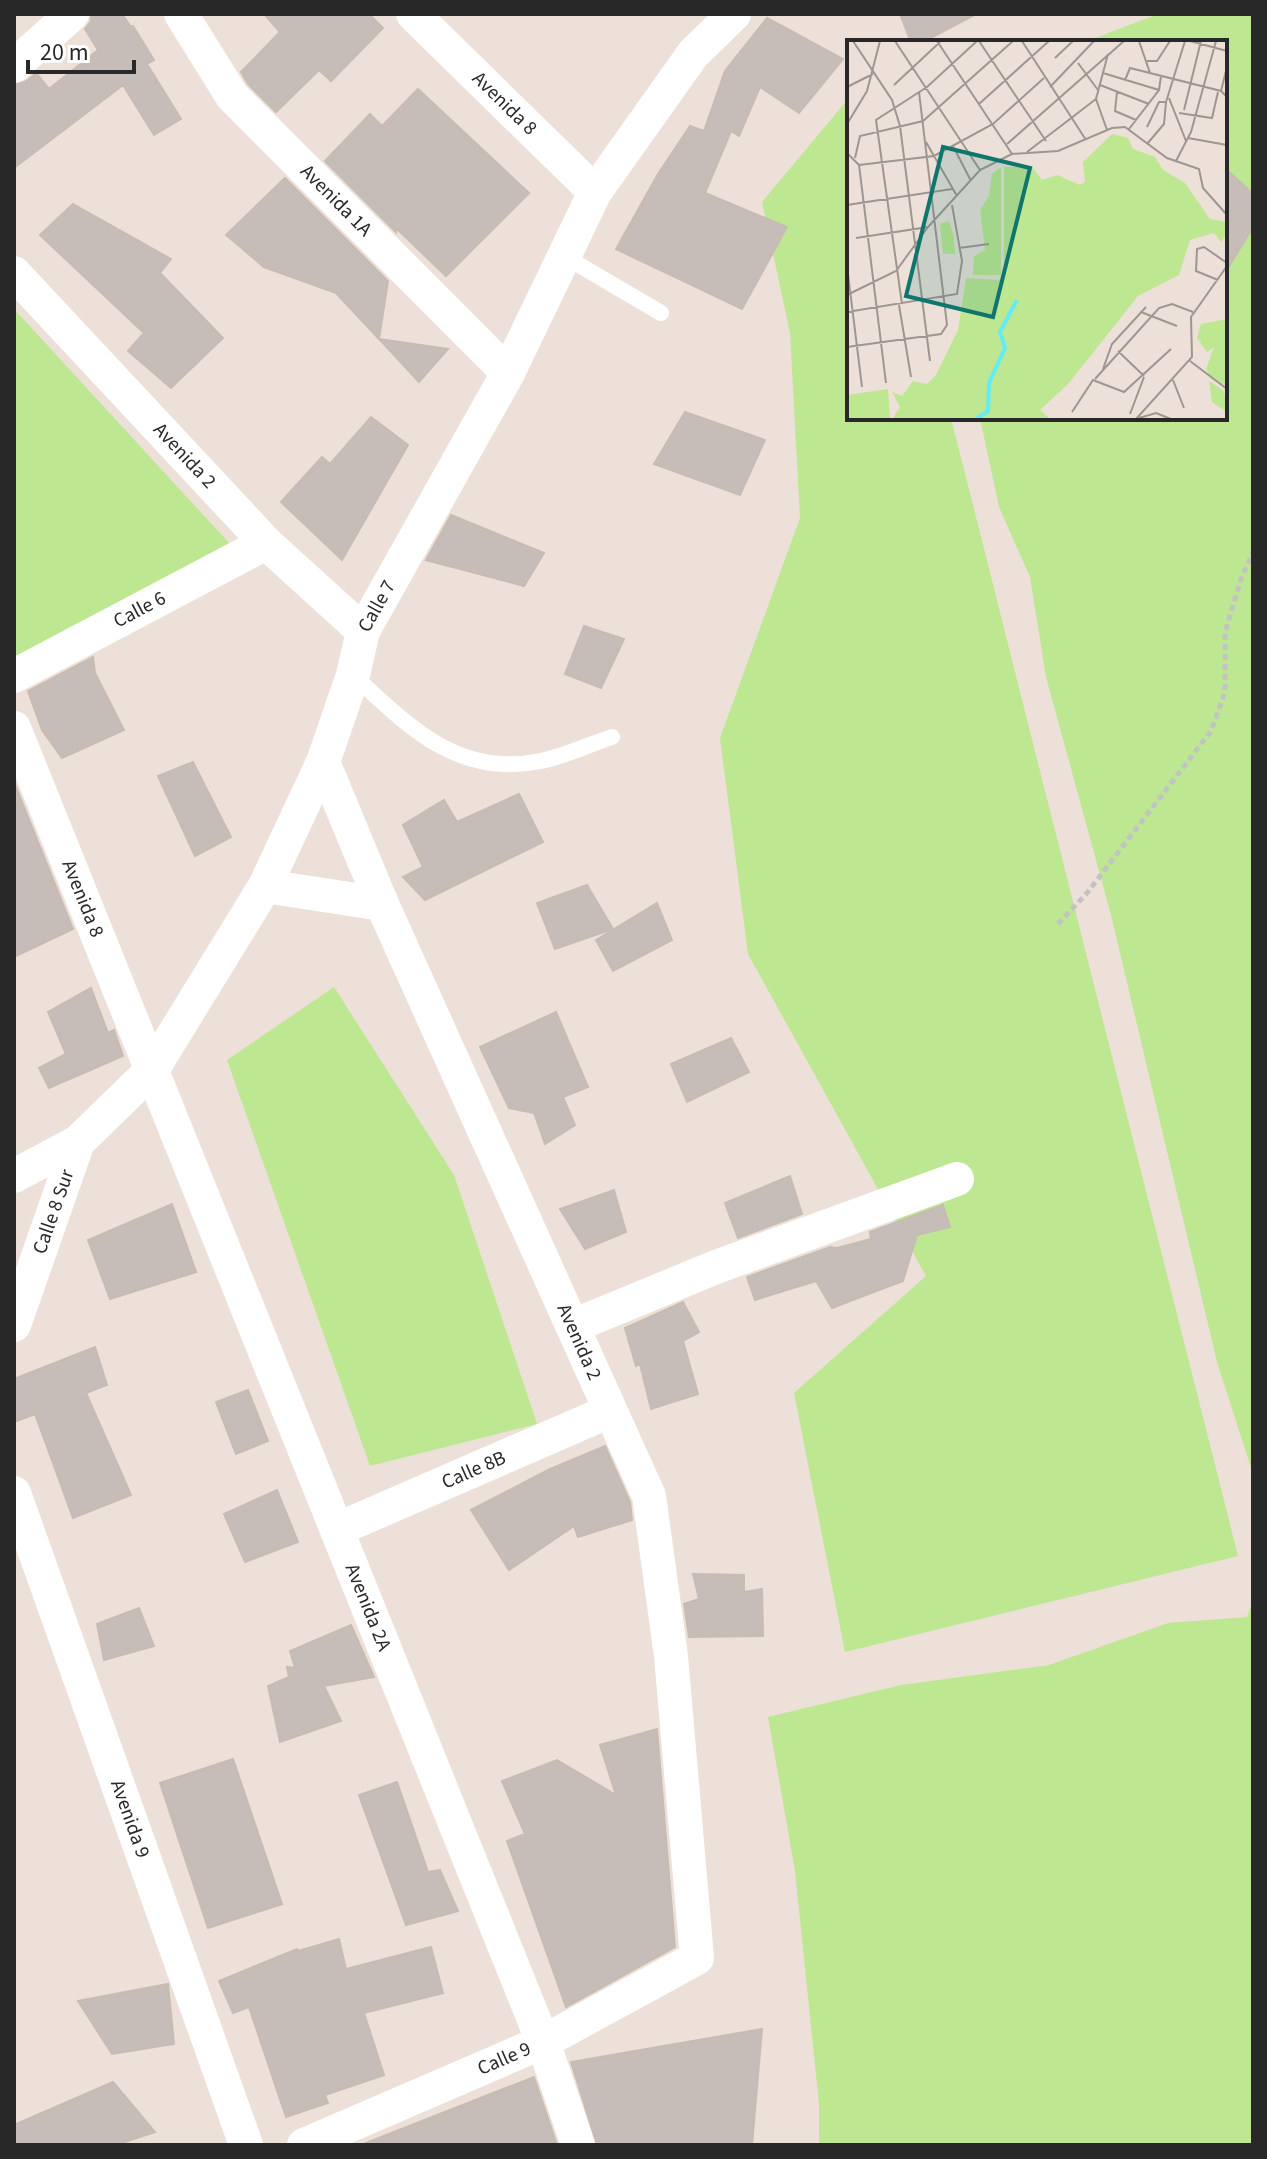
<svg xmlns="http://www.w3.org/2000/svg" width="1267" height="2159" viewBox="0 0 1267 2159" font-family="'Source Sans 3',sans-serif">
	<style>
		.green { fill: #bee791 }
		.building { fill: #c7bdb8; stroke: #c7bcb2; stroke-width: 2 }
		.lines { fill: none; stroke-linecap: round; stroke-linejoin: round }
		.path { stroke: #c3c3c3; stroke-width: 5; stroke-dasharray: 6 4; stroke-linecap: butt }
		.service { stroke: #fff; stroke-width: 16 }
		.minor { stroke: #fff; stroke-width: 34 }
		.labels { text-anchor: middle; dominant-baseline: central; stroke-width: 6; stroke-linejoin: round; paint-order: stroke }
		.street-label { font-size: 20px; fill: #282828; stroke: #fff }
		.inset-river { fill: none; stroke: #63ebf6; stroke-width: 4 }
		.inset-road { fill: none; stroke: #9e9692; stroke-width: 2 }
		.view { fill: #0f766e; fill-opacity: 0.15; stroke: #0f766e; stroke-width: 4 }
		.inset-edge { fill: none; stroke: #282828; stroke-width: 4 }
	</style>
	<rect width="100%" height="100%" fill="#ece0d8"/>
	<!-- green -->
	<path class="green" d="M1158,14h95v1460l-36,-112 -106,-447 -65,-238 -16,-100 -31,-70 -19,-89h245v-376h-140z
		M849,98v320h102l287,1138 -393,96 -51,-259 132,-117 -178,-322 -28,-216 80,-220 -10,-185 -28,-131z
		M14,309l216,235 -216,119z
		M334,987l120,188 83,249 -167,42 -143,-406z
		M1253,1600v545h-434v-41l-24,-233 -27,-154 133,-32 148,-20 119,-42 79,-6z"/>
	<!-- building -->
	<path class="building" d="M91,14h31l9,13 2,-1 21,34 -7,4 34,55 -27,16 -31,-50 -109,83v-83l13,-4 9,-8 13,16 49,-39 -13,-21 6,-8z
		M264,14h105l14,14 -52,53 -12,-11 -43,42 -28,-28 -7,-12 39,-40z
		M900,14h76l-53,28h-12z
		M767,18l76,41 -44,54 -39,-26 -21,49 -8,-5 -26,62 82,34 -45,82 -126,-60 42,-75 32,-48 14,5 21,-60z
		M418,89l111,104 -83,83 -50,-48v4l-71,-71 45,-47 12,12z
		M1225,168l28,26v33l-28,46z
		M285,178l103,103 -9,58 -43,-46 -72,-26 -38,-32z
		M73,204l98,55 -11,14 63,65 -52,50 -43,-37 16,-18 -104,-98z
		M379,339l69,10 -29,33z
		M685,412l80,28 -25,55 -86,-31z
		M371,417l37,28 -66,115 -61,-58 41,-45 8,7z
		M451,515l93,38 -20,33 -98,-26z
		M584,626l40,13 -23,49 -36,-14z
		M93,657l2,16 29,57 -62,28 -20,-28 -14,-39z
		M193,762l38,75 -36,19 -37,-80z
		M14,782l59,147 -59,28z
		M519,794l24,48 -118,58 -22,-23 20,-10 -20,-42 41,-25 13,22z
		M587,885l26,44 -58,20 -18,-46z
		M657,903l15,37 -59,31 -17,-31z
		M91,988l17,45 6,-3 9,26 -74,32 -10,-20 27,-14 -18,-42z
		M556,1012l32,75 -25,10 12,28 -30,19 -11,-31 -25,-5 -29,-61z
		M731,1038l18,34 -62,30 -16,-38z
		M790,1176l12,38 -64,24 -13,-35z
		M614,1190l12,42 -41,17 -25,-40z
		M172,1204l24,68 -86,27 -22,-59z
		M943,1205l7,22 -33,8 -14,46 -71,27 -16,-27 -61,19 -8,-23 83,-30 7,1 34,-9 -1,-7z
		M683,1302l16,30 -16,9 15,53 -47,15 -11,-45 -4,2 -11,-38z
		M95,1347l12,38 -21,8 45,102 -58,23 -38,-104 -21,8v-43z
		M248,1390l20,51 -32,13 -20,-52z
		M605,1446l25,56 2,18 -54,17 -4,-11 -65,44 -38,-60 77,-40z
		M277,1490l21,52 -53,20 -21,-48z
		M693,1574l51,1v17l18,-3 1,47 -74,1 -5,-33 15,-5z
		M139,1608l15,38 -50,14 -7,-36z
		M351,1625l23,52 -50,9 17,35 -61,21 -12,-56 21,-9 -2,-10 8,1 -5,-17z
		M657,1729l18,218 -109,60 -59,-166 18,-7 -23,-53 55,-21 59,35 -16,-50z
		M233,1759l49,145 -74,24 -48,-145z
		M397,1782l31,90 12,-2 18,41 -52,14 -47,-130z
		M339,1939l7,30 85,-22 12,46 -79,20 20,62 -59,20 3,8 -42,14 -37,-110 -16,6 -14,-32 78,-32 1,2z
		M168,1984l6,60 -62,10 -34,-53z
		M762,2029l-10,116h-155l-26,-83z
		M534,2077l23,68h-191v-2z
		M113,2082l42,50 -39,13h-102v-20z"/>
	<g class="lines">
		<!-- path -->
		<path class="path" d="M1058,924l29,-31 124,-162 14,-39v-60l16,-53 12,-27"/>
		<!-- service -->
		<path class="service" d="M564,256l97,57
			M353,675c56,52 105,103 188,86 24,-5 47,-16 71,-24"/>
		<!-- minor -->
		<g class="minor">
			<path id="s1" d="M181,14l51,82 276,277"/>
			<path id="s2" d="M413,14l182,178"/>
			<path d="M14,66l58,-52"/>
			<path id="s3" d="M14,273l252,270 97,88"/>
			<path id="s4" d="M14,676l252,-133"/>
			<path id="s5" d="M14,728l529,1314 35,103"/>
			<path d="M265,886l117,18"/>
			<path id="s6" d="M14,1176l64,-34 74,-72 113,-184 58,-124 30,-87 10,-44 145,-258 87,-181 98,-138 41,-40"/>
			<path id="s7" d="M14,1325l64,-183"/>
			<path d="M573,1326l143,-59 241,-88"/>
			<path id="s8" d="M14,1493l232,652"/>
			<path id="s9" d="M338,1529l272,-118"/>
			<path id="s10" d="M304,2145l239,-103 154,-84 -26,-302 -22,-160 -267,-592 -59,-142"/>
		</g>
	</g>
	<g class="labels">
		<!-- street labels -->
		<g class="street-label">
			<text stroke="none"><textPath href="#s2" startOffset="128">Avenida 8</textPath></text>
			<text stroke="none"><textPath href="#s1" startOffset="244">Avenida 1A</textPath></text>
			<text stroke="none"><textPath href="#s3" startOffset="250">Avenida 2</textPath></text>
			<text stroke="none"><textPath href="#s6" startOffset="694">Calle 7</textPath></text>
			<text stroke="none"><textPath href="#s4" startOffset="142">Calle 6</textPath></text>
			<text stroke="none"><textPath href="#s5" startOffset="184">Avenida 8</textPath></text>
			<text stroke="none"><textPath href="#s7" startOffset="120">Calle 8 Sur</textPath></text>
			<text transform="translate(579 1342) rotate(66)">Avenida 2</text>
			<text stroke="none"><textPath href="#s9" startOffset="148">Calle 8B</textPath></text>
			<text stroke="none"><textPath href="#s5" startOffset="948">Avenida 2A</textPath></text>
			<text stroke="none"><textPath href="#s8" startOffset="346">Avenida 9</textPath></text>
			<text stroke="none"><textPath href="#s10" startOffset="218">Calle 9</textPath></text>
		</g>
	</g>
	<!-- overview -->
	<g transform="translate(847 40)">
		<rect width="380" height="380" fill="#ece0d8"/>
		<path d="M265,94l16,4 5,11 22,8 8,13 22,13 25,36 17,3v13l-6,7 -7,-9 -24,7 -11,35 -41,21 -69,87 -29,27 10,9 -157,-1 7,-11 -8,-15 10,4 11,-15 14,3 9,-9 22,-45 8,-52 35,2 3,-5v-108h28l10,13 15,-5 23,10 5,-3 -2,-20zM154,127v108h-28l1,-19 11,-6 -5,-40 9,-14 3,-22zM102,181l5,15 1,18h-12l-3,-30zM380,279v67l-16,-7 -5,-10 8,-22 -7,5 -10,-14 4,-14zM362,341l15,10 3,21 -15,-10zM41,349l2,30h-43v-24z" fill="#bee791"/>
		<path class="inset-river" d="M129,379l12,-8 1,-28 16,-35 -5,-16 17,-32"/>
		<path class="inset-road" d="M6,1l39,59 8,26 30,235M48,1l85,129M90,1l75,113 46,-3 54,-23 13,-1 42,31 32,11 4,19 24,27M132,1l67,100M175,1l64,99M292,1l11,32M343,1l37,10M208,18l18,-17M300,21h10l13,-20M231,23l20,27M256,33l56,17M278,40l5,-12 91,23 6,6M47,45l46,-43M253,45l49,19M0,47l26,-13M203,47l44,-46M374,51l6,-24M270,52l-2,19 21,9M322,58l17,43M319,62l19,-61M132,64l70,-63M337,70l17,-69M332,73l33,5 6,-26M0,84l20,-33 13,-50M300,87l12,-25h7M282,89l30,-39 2,-14M260,90l-11,-31 12,-45M341,98l39,7M79,102l31,54M160,104l117,-103M300,104l17,-20 2,-22M106,106l18,35M180,112l69,-53M0,113l12,12 27,218M8,118l5,-22 63,-15 90,-80M329,121l15,-29 25,-91M12,125l75,-9 59,-32 51,-46M0,165l105,-16M9,198l72,-11 52,-57 32,-16M112,208l30,-4M0,226l15,121M371,240l-22,-9 1,-22 7,-2 23,16M0,255l49,-24 32,-44M55,264l-26,-184 51,-33 50,-46M52,265l12,72M0,272l110,-18 5,-33 -10,-56M294,272l36,14M0,307l94,-13 6,-9 -28,-233M271,311l26,25M343,321l37,28M256,329l9,-25 34,-37M248,339l64,-71 13,-4 21,8M326,340l11,28M225,372l21,-32 31,12 47,-43M283,374l14,-37M292,378l17,-5 15,6M289,379l56,-62 -1,-40 36,-51"/>
		<path class="view" d="M96,107l87,21 -37,149 -87,-21z"/>
		<rect width="380" height="380" class="inset-edge"/>
	</g>
	<!-- border -->
	<rect width="1267" height="2159" fill="none" stroke="#282828" stroke-width="32"/>
	<!-- scale -->
	<path d="M28 60v12h106v-12" fill="none" stroke="#282828" stroke-width="4"/>
	<text x="40" y="60" font-size="24" fill="#282828" stroke="#ffffff" stroke-width="6" paint-order="stroke">20 m</text>
</svg>
